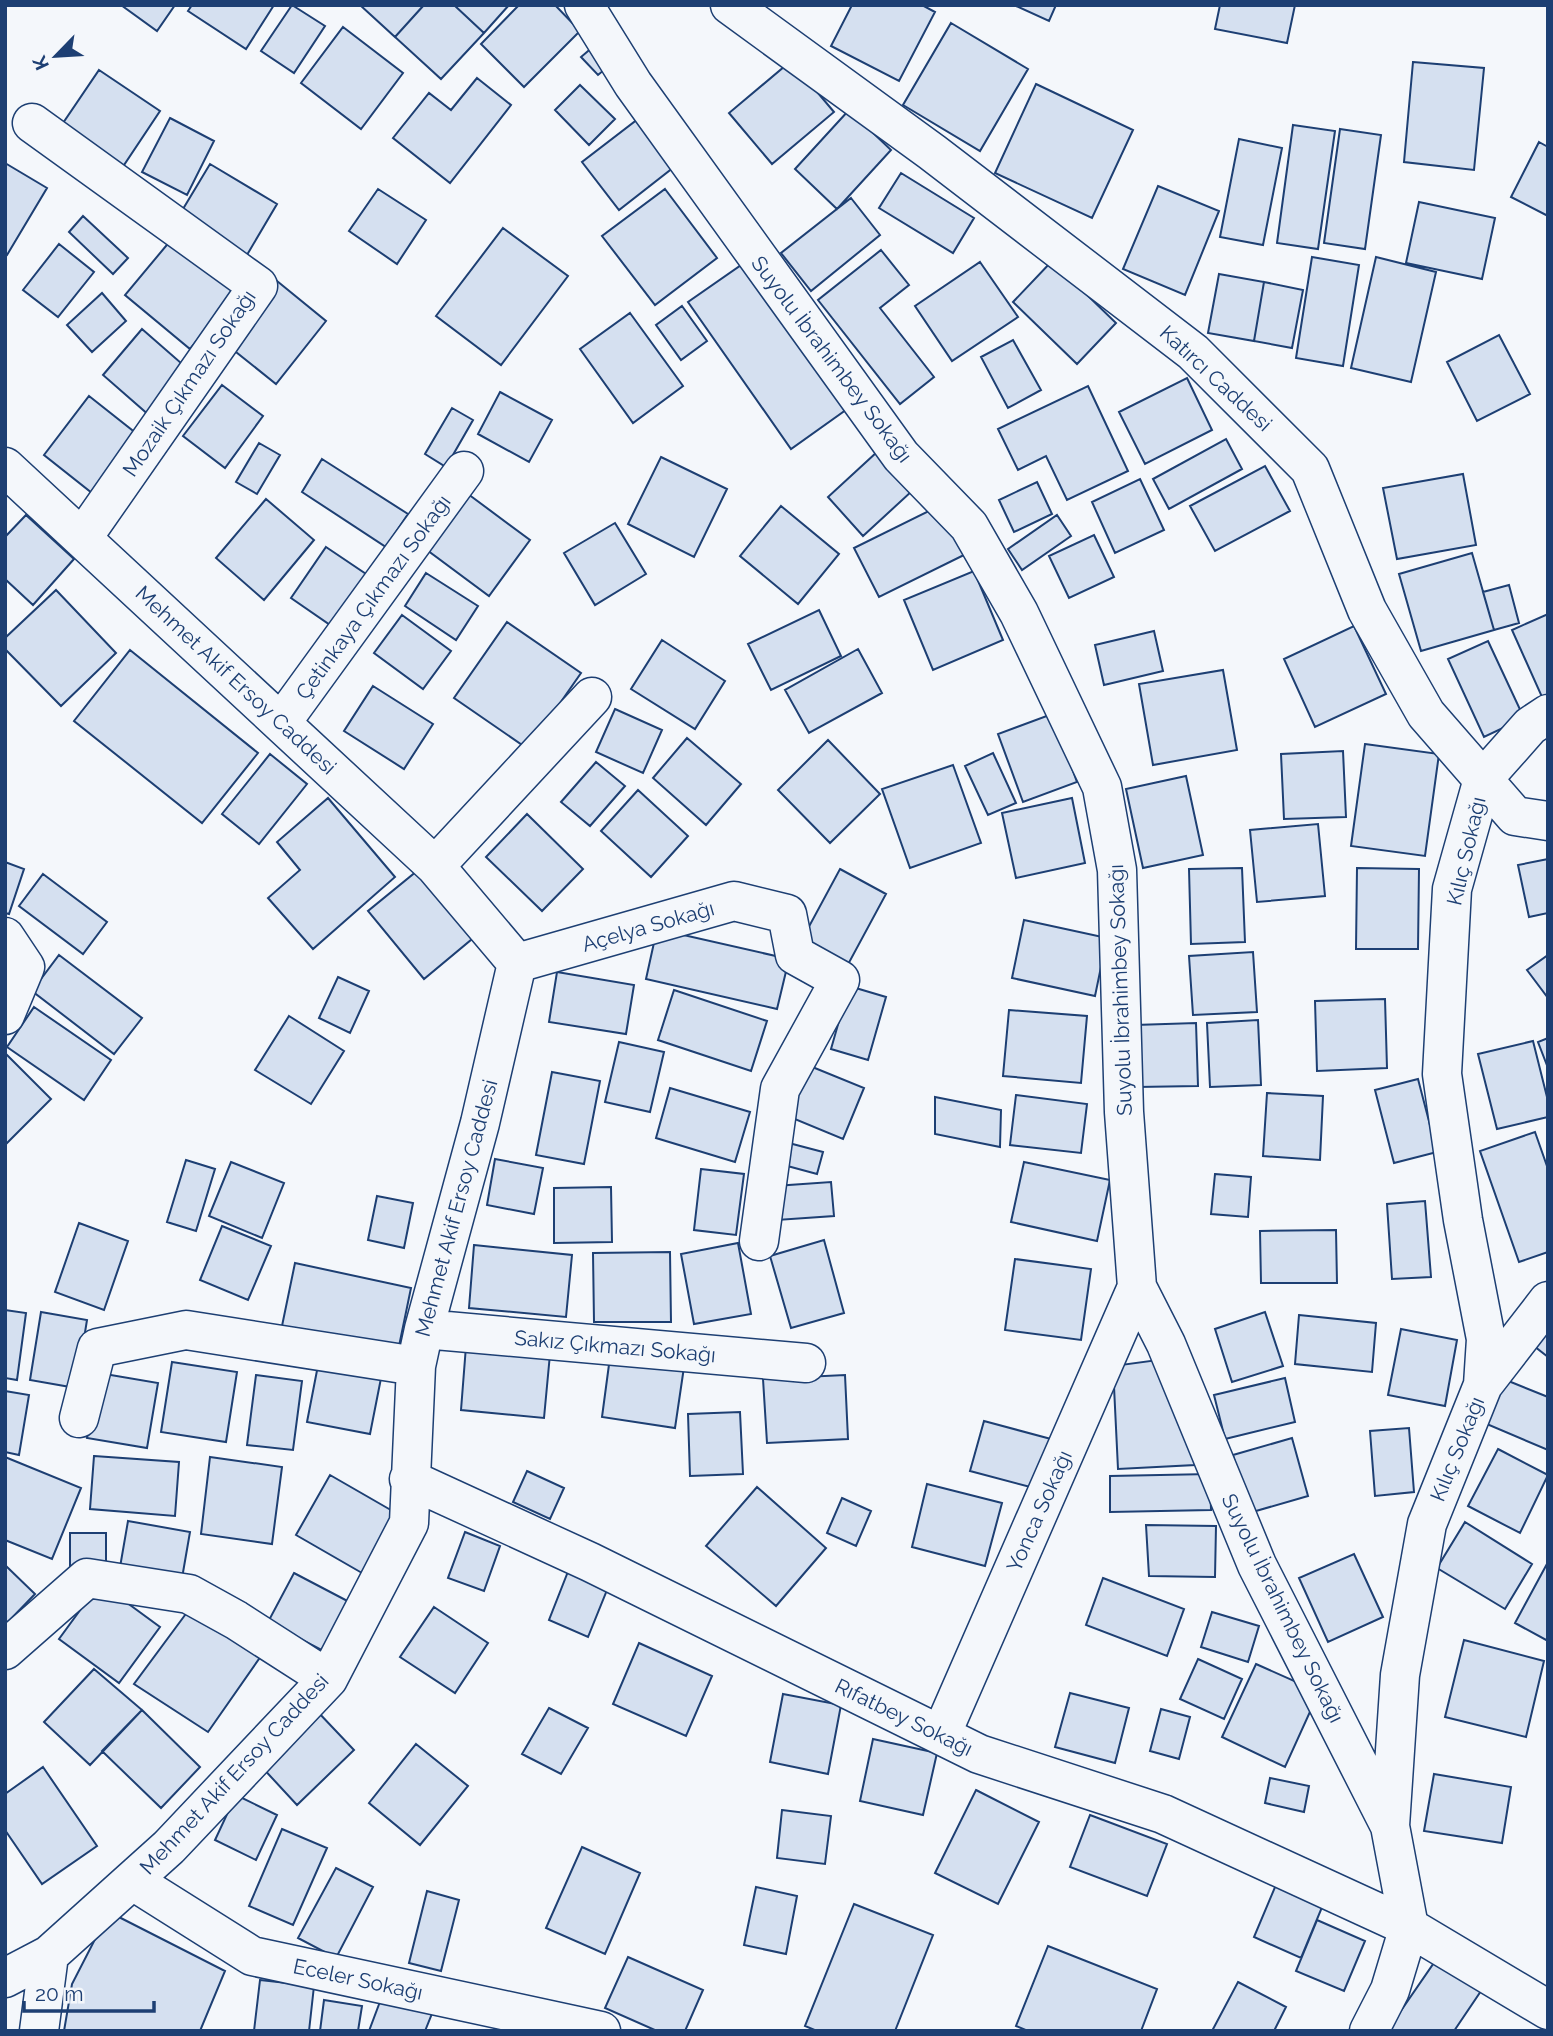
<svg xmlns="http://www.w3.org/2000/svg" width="1553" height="2036" viewBox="0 0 1553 2036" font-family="Raleway,sans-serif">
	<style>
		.building { fill: #d5e0f0; stroke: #1d3f73; stroke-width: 2 }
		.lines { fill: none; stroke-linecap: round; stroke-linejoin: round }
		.minor-casing { stroke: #1d3f73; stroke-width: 41 }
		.minor { stroke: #f4f7fb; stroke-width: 38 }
		.labels { text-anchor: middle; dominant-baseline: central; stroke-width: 5; stroke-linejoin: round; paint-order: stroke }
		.street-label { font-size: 21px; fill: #1d3f73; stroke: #f4f7fb }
	</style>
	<rect width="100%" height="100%" fill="#f4f7fb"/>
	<!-- building -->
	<path class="building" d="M121,5h54l-18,26z
		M192,5h82l-28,44 -58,-38z
		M292,5l33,21 -31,47 -33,-22z
		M360,5h63v1l-28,31z
		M454,5h55l-25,28z
		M454,5l30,28 -43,46 -46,-42 29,-32z
		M519,5h36l25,26 -56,56 -43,-43z
		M852,5h70l13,7 -36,69 -68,-35z
		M1014,5h42l-7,16z
		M1220,5h75l-8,38 -72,-14z
		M951,23l77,46 -48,82 -77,-46z
		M343,27l60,46 -42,56 -60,-46z
		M594,46l16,19 -12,10 -17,-18z
		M791,61l43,51 -62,52 -43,-51z
		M1413,62l71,6 -10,102 -70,-8z
		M99,70l61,41 -40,60 -61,-42z
		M477,78l34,27 -61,78 -57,-45 36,-45 22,17z
		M1036,84l97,46 -41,88 -97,-45z
		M580,85l35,34 -26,26 -34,-35z
		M849,110l42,40 -54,59 -42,-40z
		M170,118l44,23 -27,54 -45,-23z
		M638,119l36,48 -55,43 -37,-48z
		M1293,125l42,6 -17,118 -41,-6z
		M1340,129l41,6 -16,114 -41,-6z
		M1239,139l43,9 -19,97 -43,-8z
		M1539,142l9,5v69l-37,-19z
		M5,163l42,25 -40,67 -2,-1z
		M210,164l67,40 -33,56 -67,-41z
		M901,173l73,45 -21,35 -74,-45z
		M1158,186l61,25 -34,84 -62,-26z
		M378,189l48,31 -29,44 -48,-33z
		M665,189l52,69 -62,47 -53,-69z
		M851,198l29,37 -69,56 -30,-38z
		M1419,202l76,16 -13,61 -76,-16z
		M83,216l45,42 -15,16 -44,-42z
		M503,228l65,48 -67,89 -65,-49z
		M171,240l65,54 -46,55 -65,-54z
		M59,244l35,28 -36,45 -35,-27z
		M881,250l28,35 -29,23 54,69 -34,27 -82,-104z
		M1312,257l47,8 -16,101 -47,-8z
		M1376,257l60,15 -25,110 -60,-14z
		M747,261l103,146 -59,42 -103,-147z
		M1052,261l64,62 -39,41 -64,-62z
		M980,262l38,55 -66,44 -37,-55z
		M1219,274l45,8 -10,59 -46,-8z
		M277,281l49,40 -50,63 -50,-40z
		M1264,282l39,8 -11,58 -38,-7z
		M102,293l24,28 -34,31 -25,-27z
		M682,306l25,35 -26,19 -25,-35z
		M630,313l53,73 -50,37 -53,-74z
		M142,329l47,41 -39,46 -47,-41z
		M1499,335l31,59 -53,27 -30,-59z
		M1013,340l28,50 -33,18 -27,-51z
		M1187,378l25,52 -67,34 -26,-52z
		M222,385l41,31 -38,52 -42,-32z
		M1088,386l40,85 -61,29 -21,-44 -28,14 -20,-41z
		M500,392l52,28 -23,42 -51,-28z
		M89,396l48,38 -45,59 -48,-38z
		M452,408l21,12 -27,47 -21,-13z
		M1226,439l16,30 -73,40 -16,-30z
		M259,443l21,12 -23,39 -21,-12z
		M877,452l35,39 -49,45 -35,-39z
		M661,457l66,32 -33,68 -66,-33z
		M322,459l86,55 -22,33 -84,-55z
		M1265,466l25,45 -75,40 -25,-45z
		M1463,474l13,71 -79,14 -14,-71z
		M1140,479l24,51 -49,23 -23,-51z
		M1037,482l15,32 -38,18 -15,-32z
		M468,494l62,46 -41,56 -62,-46z
		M266,499l48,41 -50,60 -48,-42z
		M941,505l25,49 -87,43 -25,-49z
		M781,506l58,48 -41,50 -58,-48z
		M26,515l48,44 -41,46 -28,-26v-42z
		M1057,515l14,21 -49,34 -14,-21z
		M615,523l31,51 -51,31 -31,-52z
		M1094,535l20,42 -45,21 -20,-42z
		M326,547l46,31 -36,51 -45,-31z
		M1472,553l22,77 -73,21 -22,-77z
		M974,571l29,69 -70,30 -29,-70z
		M426,573l52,33 -22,34 -51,-34z
		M1509,585l10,38 -25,7 -11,-38z
		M56,590l60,63 -55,53 -56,-57v-11z
		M819,610l22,46 -70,34 -23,-46z
		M1548,614v80l-6,3 -30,-67z
		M402,615l49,36 -28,38 -49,-36z
		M507,622l74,51 -53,76 -74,-51z
		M1354,626l32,68 -71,33 -31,-68z
		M1154,631l9,40 -59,14 -9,-40z
		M662,640l63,41 -30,48 -64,-40z
		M1488,641l36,77 -40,19 -36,-78z
		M858,649l24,44 -73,40 -24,-43z
		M130,650l128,103 -56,70 -128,-102z
		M1223,670l14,80 -84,15 -14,-81z
		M373,686l60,38 -29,45 -60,-38z
		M615,709l47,21 -19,43 -47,-21z
		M1052,714l25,68 -54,20 -25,-68z
		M687,738l54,46 -35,41 -53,-47z
		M828,740l52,54 -50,49 -52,-53z
		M1365,744l74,10 -14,102 -74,-10z
		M1343,751l3,66 -62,2 -3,-65z
		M993,753l23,50 -28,12 -23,-49z
		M270,754l37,30 -48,60 -37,-30z
		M596,762l29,24 -35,40 -29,-24z
		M953,765l28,78 -71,25 -28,-79z
		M1186,776l17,79 -60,13 -17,-79z
		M638,790l50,46 -37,41 -50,-46z
		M328,798l67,79 -82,72 -45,-51 32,-28 -23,-28z
		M1072,798l13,65 -69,15 -14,-65z
		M527,814l56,55 -41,42 -56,-54z
		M1318,824l7,72 -68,6 -7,-72z
		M1548,859v54l-19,4 -11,-52z
		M5,862l19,7 -15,45 -4,-1z
		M1242,868l3,74 -54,2 -2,-75z
		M1357,868l62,1 -1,80h-62z
		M840,869l46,25 -41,76 -46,-25z
		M417,871l55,68 -48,40 -56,-68z
		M43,874l64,48 -24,32 -64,-48z
		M1024,920l83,18 -12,58 -83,-18z
		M657,929l132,30 -12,50 -131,-30z
		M1253,952l4,60 -64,3 -4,-59z
		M59,955l83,63 -28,36 -82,-63z
		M1548,955v43l-21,-28z
		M557,972l77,13 -8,49 -77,-12z
		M338,977l31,14 -19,42 -31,-15z
		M849,986l37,11 -18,63 -37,-11z
		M674,990l93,31 -16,50 -93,-31z
		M1385,999l2,69 -70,3 -2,-70z
		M34,1007l77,53 -27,40 -77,-53z
		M1009,1010l78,6 -6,67 -78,-7z
		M289,1016l55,35 -33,53 -56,-34z
		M1258,1020l3,65 -51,2 -3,-64z
		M1196,1023l2,63 -61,1 -2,-62z
		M1548,1038v30l-10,-26z
		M1533,1041l15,60v16l-51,12 -19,-75z
		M619,1042l45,10 -14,60 -45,-10z
		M6,1054l45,45 -46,46v-90z
		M805,1064l59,24 -21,51 -58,-24z
		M552,1072l48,9 -16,83 -48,-9z
		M1418,1079l19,73 -43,11 -19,-73z
		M670,1088l80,24 -15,50 -79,-24z
		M1267,1093l56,3 -3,64 -57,-4z
		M1016,1095l71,9 -6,49 -71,-8z
		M935,1097l66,13 -1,37 -65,-13z
		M1535,1132l13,37v83l-29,10 -39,-111z
		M785,1142l38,10 -6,22 -37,-10z
		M495,1159l48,9 -9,46 -47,-9z
		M186,1160l29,9 -19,62 -29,-9z
		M231,1162l53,21 -22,55 -53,-22z
		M1024,1162l86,18 -13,61 -86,-19z
		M701,1169l43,5 -8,61 -42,-5z
		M1215,1174l36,3 -3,40 -37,-3z
		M831,1182l3,34 -57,4 -2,-34z
		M611,1187l1,55 -58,1v-55z
		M377,1196l36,7 -9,45 -36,-8z
		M1425,1201l6,76 -39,2 -5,-75z
		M79,1223l49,18 -24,69 -49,-18z
		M222,1226l49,20 -23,54 -48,-20z
		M1336,1230l1,53h-76l-1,-52z
		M824,1240l20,73 -53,15 -21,-72z
		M738,1243l13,71 -57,10 -13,-70z
		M474,1245l98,10 -6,62 -97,-9z
		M670,1252l1,70h-77l-1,-69z
		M1015,1259l76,10 -10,71 -76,-10z
		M295,1263l116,25 -13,63 -116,-25z
		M5,1310l21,3 -9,67 -12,-2z
		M41,1312l46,8 -11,68 -46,-8z
		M1265,1312l18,54 -51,16 -17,-53z
		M1299,1315l77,8 -4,49 -77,-8z
		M1401,1329l56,11 -12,66 -57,-11z
		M1548,1329v28l-14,-11z
		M466,1346l84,8 -6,64 -83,-8z
		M320,1355l63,13 -13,66 -63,-12z
		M610,1357l74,10 -9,61 -73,-11z
		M1165,1359l30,106 -77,4 -5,-103z
		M172,1362l65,10 -11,70 -65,-10z
		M99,1373l59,10 -11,65 -60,-10z
		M256,1375l46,6 -9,69 -46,-5z
		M845,1375l3,64 -81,4 -4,-64z
		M1285,1378l10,44 -70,17 -11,-44z
		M1501,1378l47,19v53l-66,-28z
		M5,1391l24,4 -10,60 -14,-3z
		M740,1412l3,62 -53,2 -2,-62z
		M984,1421l67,18 -13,50 -68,-18z
		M1409,1428l5,64 -39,4 -5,-65z
		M1292,1438l16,58 -59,17 -16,-58z
		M1498,1449l50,26 -28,58 -52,-27z
		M94,1456l85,6 -4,54 -85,-7z
		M5,1457l76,31 -29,71 -47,-19z
		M210,1457l72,10 -10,77 -71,-10z
		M527,1471l37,17 -14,31 -37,-17z
		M1210,1474l1,36 -101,2v-36z
		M330,1475l66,38 -34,60 -66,-38z
		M927,1484l75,19 -17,63 -73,-19z
		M757,1487l69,61 -50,58 -70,-60z
		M842,1498l29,13 -15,35 -29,-13z
		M128,1521l62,11 -9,52 -62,-11z
		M1465,1522l67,42 -27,45 -68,-41z
		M1146,1525l70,1 -1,51 -66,-1z
		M465,1532l35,14 -16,45 -36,-13z
		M70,1533h36v40l-36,-1z
		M1354,1554l29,63 -55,25 -29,-64z
		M1548,1562v79l-33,-18z
		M5,1565l30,29 -30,31z
		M569,1569l40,16 -21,52 -39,-17z
		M294,1573l63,33 -26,49 -63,-33z
		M1103,1578l81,31 -17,47 -81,-31z
		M100,1583l60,44 -41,56 -60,-44z
		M434,1607l54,36 -33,50 -55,-36z
		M188,1611l73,45 -53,76 -74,-48z
		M1212,1612l47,14 -11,36 -47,-15z
		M1464,1640l80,21 -18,76 -81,-20z
		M639,1643l73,33 -26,60 -73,-32z
		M1198,1659l44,20 -18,40 -44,-20z
		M1256,1664l63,28 -34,75 -63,-30z
		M94,1669l48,41 -52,55 -46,-43z
		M1070,1693l59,15 -14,55 -60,-16z
		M783,1694l58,11 -13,69 -58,-12z
		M549,1708l39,20 -27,46 -39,-20z
		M1161,1709l29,8 -11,42 -29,-8z
		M142,1710l58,57 -39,41 -59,-57z
		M317,1711l37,39 -57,55 -37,-40z
		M873,1739l64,14 -14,62 -63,-14z
		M416,1744l52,42 -48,59 -51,-42z
		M43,1767l54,79 -55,38 -37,-54v-36z
		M1434,1774l77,13 -9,56 -78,-12z
		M1270,1778l39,8 -5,26 -39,-9z
		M976,1790l63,32 -41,82 -63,-31z
		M236,1795l41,20 -21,45 -41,-20z
		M782,1810l49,6 -6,48 -48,-6z
		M1090,1815l77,29 -20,52 -77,-29z
		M282,1829l45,19 -34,77 -44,-19z
		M582,1847l58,26 -35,81 -59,-26z
		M336,1868l37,19 -37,71 -38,-20z
		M1278,1880l47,20 -24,58 -47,-21z
		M756,1887l41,9 -11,58 -42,-9z
		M427,1891l32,9 -18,71 -32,-8z
		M854,1904l79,31 -38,96h-78l-12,-5z
		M109,1912l116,59 -25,60h-136l8,-47z
		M1317,1920l48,21 -21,50 -48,-20z
		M1048,1946l109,43 -16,42h-113l-12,-5z
		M628,1957l75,33 -18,41h-28l-52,-23z
		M1438,1957l45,31 -29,43h-67z
		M260,1980l54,6 -5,45h-55z
		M1238,1982l48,25 -12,24h-62z
		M384,1991l49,20 -8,20h-56z
		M324,2000l38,6 -4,25h-38z"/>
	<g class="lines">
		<defs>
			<path id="minor" d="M584,5l49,79 268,372 68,70 50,87 83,174 15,83 7,242 13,175 29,57 91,221 133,261
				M730,5l202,147 261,200 117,117 57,141 59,104 89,102 33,5
				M32,123l226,163 -175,251
				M5,467l430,399 82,97 -37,160 -56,206 -8,37 -7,157 -81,156 -159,168 -120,108 -10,76
				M281,723l183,-252
				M435,866l157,-169
				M5,937l20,30 -20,48
				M517,963l217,-62 53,13 8,41 45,25 -60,109 -21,152
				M424,1329l382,34
				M1483,1385l65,-84
				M79,1418l18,-70 89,-18 230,36
				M409,1479l181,83 389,192 184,60 246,113 139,83
				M5,1650l82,-72 102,16 47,26 92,59
				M941,1735l196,-448
				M133,1881l119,75 349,75
				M5,1978l44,-23
				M1369,2031l21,-41 19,-63 -19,-101 10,-151 27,-151 56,-139 3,-46 -23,-119 -21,-146 10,-185 31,-110 47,-53 18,-12"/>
		</defs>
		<!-- minor casing -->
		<use href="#minor" class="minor-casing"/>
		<!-- minor -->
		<use href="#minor" class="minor"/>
	</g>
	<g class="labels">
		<!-- street labels -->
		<g class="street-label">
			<text transform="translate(832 359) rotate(53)">Suyolu İbrahimbey Sokağı</text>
			<text transform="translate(1216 378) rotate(43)">Katırcı Caddesi</text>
			<text transform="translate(189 383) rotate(-56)">Mozaik Çıkmazı Sokağı</text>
			<text transform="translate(373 597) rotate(-54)">Çetinkaya Çıkmazı Sokağı</text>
			<text transform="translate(236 680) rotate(43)">Mehmet Akif Ersoy Caddesi</text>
			<text transform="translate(1466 851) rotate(-77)">Kılıç Sokağı</text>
			<text transform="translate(648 926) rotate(-16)">Açelya Sokağı</text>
			<text transform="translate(1120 990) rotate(-92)">Suyolu İbrahimbey Sokağı</text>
			<text transform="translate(456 1208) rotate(-75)">Mehmet Akif Ersoy Caddesi</text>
			<text transform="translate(615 1346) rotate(5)">Sakız Çıkmazı Sokağı</text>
			<text transform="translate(1457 1449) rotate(-68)">Kılıç Sokağı</text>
			<text transform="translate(1039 1511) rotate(-66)">Yonca Sokağı</text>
			<text transform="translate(1283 1608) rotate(64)">Suyolu İbrahimbey Sokağı</text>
			<text transform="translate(904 1717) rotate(26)">Rıfatbey Sokağı</text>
			<text transform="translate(234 1774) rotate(-47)">Mehmet Akif Ersoy Caddesi</text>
			<text transform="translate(358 1979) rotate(12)">Eceler Sokağı</text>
		</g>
	</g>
	<!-- border -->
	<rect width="1553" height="2036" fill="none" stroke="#1d3f73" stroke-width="14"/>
	<!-- north arrow -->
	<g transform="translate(56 56) rotate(245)" stroke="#f4f7fb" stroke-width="5" paint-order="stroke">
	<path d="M0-5L12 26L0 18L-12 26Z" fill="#1d3f73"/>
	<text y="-10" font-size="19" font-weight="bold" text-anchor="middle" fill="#1d3f73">K</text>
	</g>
	<!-- scale -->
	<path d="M24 2001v10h130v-10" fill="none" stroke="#1d3f73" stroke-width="3.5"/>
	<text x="35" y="2001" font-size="21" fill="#1d3f73" stroke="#f4f7fb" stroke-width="5" paint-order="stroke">20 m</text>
</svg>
